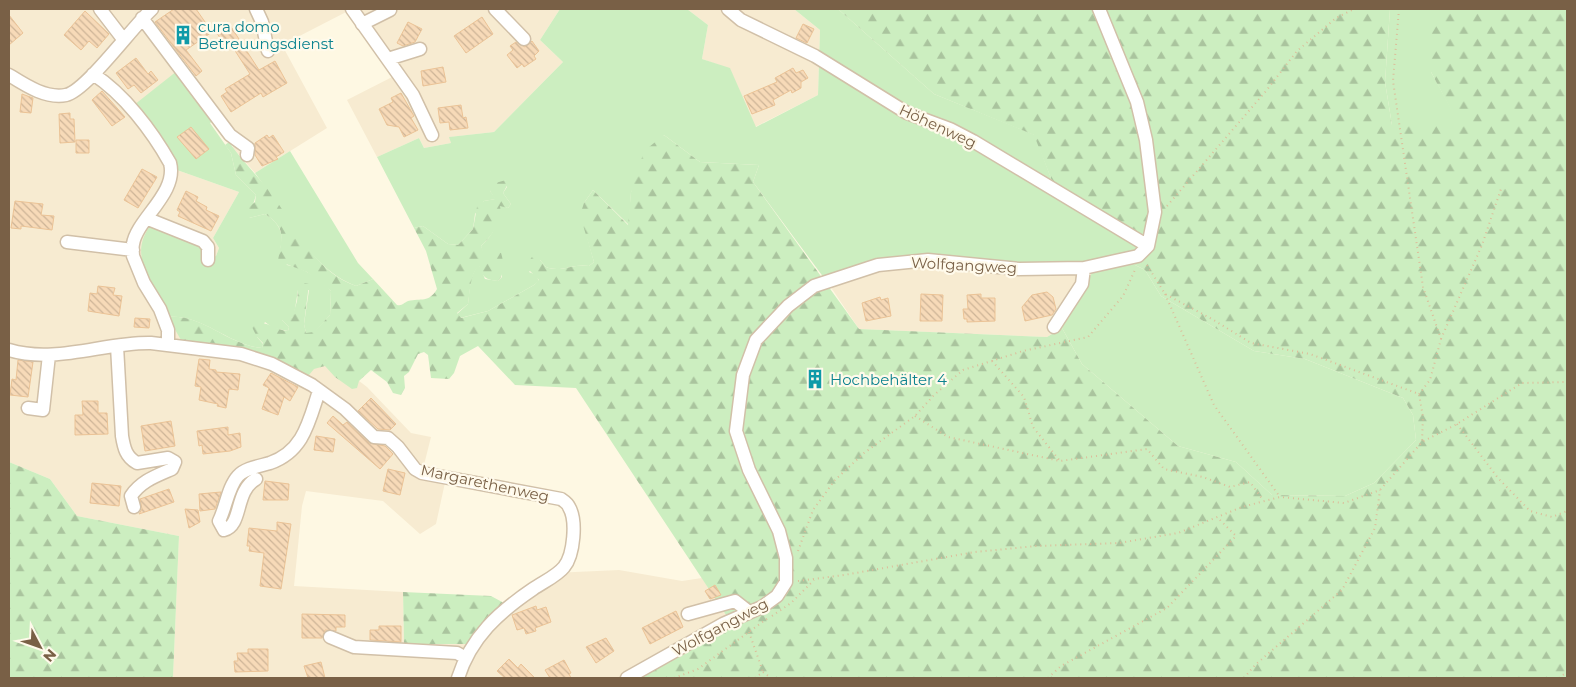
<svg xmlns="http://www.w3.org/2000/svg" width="1576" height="687" viewBox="0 0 1576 687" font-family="Montserrat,sans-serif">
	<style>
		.residential { fill: #f7ebd1 }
		.grass { fill: #cceec0 }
		.forest { fill: url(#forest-firs) }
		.building { fill: url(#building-back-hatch); stroke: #ebc396 }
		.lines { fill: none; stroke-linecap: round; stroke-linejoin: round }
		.minor-casing { stroke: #d1c0a8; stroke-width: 15 }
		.path { stroke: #dcbd9a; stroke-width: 2; stroke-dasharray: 1 4; stroke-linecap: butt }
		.minor { stroke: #fff; stroke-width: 12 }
		.labels { text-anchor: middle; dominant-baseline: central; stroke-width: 4.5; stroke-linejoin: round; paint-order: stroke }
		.culture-label { font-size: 15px; fill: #0d838f; stroke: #fffaeb; text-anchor: start }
		.street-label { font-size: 15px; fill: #796046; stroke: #fffaeb }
	</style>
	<defs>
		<pattern id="forest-firs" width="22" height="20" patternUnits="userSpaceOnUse" patternTransform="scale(1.25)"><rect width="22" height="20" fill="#cceec0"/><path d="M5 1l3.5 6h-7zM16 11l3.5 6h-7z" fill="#aac49e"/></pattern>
		<pattern id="building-back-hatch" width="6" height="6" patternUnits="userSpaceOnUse" patternTransform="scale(1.25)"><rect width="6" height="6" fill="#f7dab8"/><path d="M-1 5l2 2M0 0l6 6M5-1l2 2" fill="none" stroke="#cdb497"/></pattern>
	</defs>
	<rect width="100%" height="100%" fill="#fef8e3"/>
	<!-- residential -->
	<path class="residential" d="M9,9h551l-20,31 23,22 -69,70 -44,5 1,6 -27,5 -5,-10 -42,19 -30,-57 51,-26 -46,-65 -70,36 45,83 -72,45 -22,-25v-5l-54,-74 -4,92 2,9 62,22 -26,46 6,10 -3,8 -73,6 39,80 143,13 42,32 44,46 20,4 -9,36 24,5 -10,46 -16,10 -37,-33 -77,-10 -4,15 -8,80 109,6 1,52h64l85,-71 66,-3 63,11 20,-3 30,46 -91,54h-468l6,-142 -102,-20 -27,-37 -41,-17z
		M687,9h107l26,21 -2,65 -63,32 -25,-58 -28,-10 6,-34z
		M906,265l187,6 -31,57 -15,9 -188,-8 -31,-46z"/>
	<!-- grass -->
	<path class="grass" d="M560,9h127l21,16 -6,34 28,9 26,59 62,-32 2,-65 -26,-21h44l96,85 101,41 17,46 86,53 -2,19 -28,7 -54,6 -101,-9 -129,21 -71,-96 6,-17 -59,-3 -36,-27 -33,57 -2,33 -36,-35 -9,13 2,30 8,29 -5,4c-15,-3 -28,7 -43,1l-6,-7 -11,12 7,3 3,6 -5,4 -46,26 -28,7 -3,-4 11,-10c2,-12 1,-30 11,-39l6,14 13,2 4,-4v-7l-19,-17 -2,-7c13,-11 17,-24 19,-41l8,3 3,-4 -8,-11 4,-6 -1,-7 -16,11 6,8 -12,2 -9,13 -2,15 -15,16 -10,-1 -25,-18 -9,2 -37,-71 42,-19 5,10 27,-5 -2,-6 45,-5 69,-70 -23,-22z
		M1390,9h41v63l29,53h-68l-7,-43z
		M177,71l36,50 -3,2 21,30 5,22 20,20 -7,23 16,-4c14,9 20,19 15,35l7,16c18,3 31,13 44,26l-1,24 -16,18h-8l-2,-9 5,-34h-11l-4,25 -2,3 -3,-1 -7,3 7,7 -1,4 -15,-3 -8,-6 -8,15 6,7 -1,4c-34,-3 -59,-34 -94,-31 -11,-33 -42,-58 -18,-91l49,19 14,12 3,-1 3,-8 -6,-10 26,-46 -62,-22 -2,-9 -41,-56z
		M290,151l68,112 15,16 -17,7c-48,-18 -72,-75 -101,-113z
		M1133,264l12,6 16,26 93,55 51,8 98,39 10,17 3,25 -42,43 -29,13 -73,-1 -36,-33 -58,-16 -96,-82 -20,-36 31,-57z"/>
	<!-- forest -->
	<path class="forest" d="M838,9h552l-5,73 7,43h67l-28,-53v-63h136v669h-926l91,-54 -156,-236 -61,-3 -37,-39 -18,10 -6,17 -5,6 -18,-1 -3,-23 -4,-3 -6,2 -9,18 -5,4 1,12 -4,7 -8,-2 -6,-11 -16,-12 -12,11 -2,7 -5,1 -17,-12 -10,-11 -11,3 -10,12 -32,-17 -90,-22 -14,-25c36,-3 59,28 94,31l1,-5 -6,-6 -5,-10c12,-10 21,3 36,4l1,-4 -7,-7 -2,-6 2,-3 4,1 6,6 5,-17 1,-11 6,-7 5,1 -5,40 2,9 8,-1 16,-17 1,-24 -24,-19 -29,-11c3,-23 10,-32 -13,-47l-16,4 -4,-7 10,-9 1,-7 -20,-20 -5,-22 -6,-8 4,-3c13,19 30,35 44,54 24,33 41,75 83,90l17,-7 24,26c6,1 6,-2 11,-4 13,-3 21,2 29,-12l-11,-38 -12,-23 9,-2 25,18 10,1 15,-16 4,-22 7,-6 11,-2 -5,-8 2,-7 14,-4 3,2 -6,11 8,11 -3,4 -8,-2c3,15 -8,30 -19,40l3,7 7,-3 10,3c3,9 4,21 -3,28 -12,-1 -16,-4 -19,-15 -9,7 -9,27 -11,38l-11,9 4,5 27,-7 46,-26 5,-5 -14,-14 7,-9 8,3 6,7c15,6 28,-4 43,-1l5,-4 -14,-47 4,-12 9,-13 35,35 3,-33 13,-41 20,-16 36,27 59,3 -6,17 106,147 188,8 15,-9 20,36 96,82 58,16 36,33 73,1 29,-13 42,-43 -3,-25 -10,-17 -98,-39 -51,-8 -93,-55 -16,-26 -12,-6 3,-11 1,-19 -85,-53 -18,-46 -100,-41z
		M9,462l41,17 27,37 102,20 -6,142h-164z
		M403,592l88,4 13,7 -36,41h-64z"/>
	<!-- building -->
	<path class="building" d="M174,9h22l16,23 -26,18 16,21 -6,5 -41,-54z
		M85,11l24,23 -12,14 -8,-7 -8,9 -17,-15z
		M9,15l14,18 -14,12z
		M482,17l11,17 -27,19 -12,-17z
		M228,22l31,48 16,-9 12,22 -24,14 -2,-4 -30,19 -10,-16 6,-4 -2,-3 25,-15 -18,-28 -5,3 -12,-19z
		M408,22l14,7 -7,13 -12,4 -6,-3z
		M803,24l11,5 -7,14 -11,-5z
		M532,41l7,10 -5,5 2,3 -12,8 -2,-3 -5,4 -10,-13 6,-5 -3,-4 6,-4 9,5z
		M136,58l12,16 3,-3 7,9 -17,13 -7,-8 -6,4 -12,-16z
		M443,67l3,15 -23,4 -2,-15z
		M793,68l3,5 7,-3 5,8 -7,4v6l-9,5 -1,-3 -18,10 2,5 -23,9 -8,-18 33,-14 -2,-4z
		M102,91l23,26 -13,9 -20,-26z
		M401,93l13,23 -3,2 7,12 -14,7 -5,-10 -12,-2 -8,-16 14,-7 -2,-4z
		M22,94l11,4 -2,15 -11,-1z
		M461,105l2,13 3,-1 2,11 -18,2 -1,-8 -9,1 -2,-15z
		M70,113v6h4l1,23 -15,1 -1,-29z
		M191,127l18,22 -13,10 -19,-22z
		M267,135l2,3 4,-3 11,17 -8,5 2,2 -16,7 -7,-11v-12z
		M76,140h13v13h-13z
		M142,169l15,8 -19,31 -14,-8z
		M186,191l12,6 -2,4 11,6 -1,3 13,6 -8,15 -33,-15 2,-4 -3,-2z
		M15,201l28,3 -2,11 13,1 -2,14 -31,-4v3l-10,-1z
		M98,286l17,2 -2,7 9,1 -3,20 -31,-5 2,-18 7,1z
		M1047,292l6,5 3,12 -4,6 -27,6 -3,-14 10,-12z
		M921,294l22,1 -1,26h-22z
		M981,294v4h14v23l-28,1v-3h-3l-1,-10h5l-1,-14z
		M880,297l1,3 7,-2 3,18 -25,5 -4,-18z
		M135,318l15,1 -1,9 -15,-1z
		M199,359l11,1 -1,9 7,1v2l24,2 -2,16 -9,-1 -3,19 -9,-2 1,-2 -19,-4 2,-13 -6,-1z
		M18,360l15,2 -5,35 -18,-2 2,-16 4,1z
		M271,373l27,14 -8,14 -6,-4 -6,18 -16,-6 7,-21 -6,-3z
		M371,398l25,26 -6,6 -12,-1 -20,-18z
		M82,401h16v12h9l1,21 -33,1v-20h8z
		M333,416l10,9 4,-3 22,21 16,3 8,8 -13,15 -53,-46z
		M171,421l4,25 -30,5 -4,-25z
		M228,427v8l12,-2 1,14 -11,4 -27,3 -1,-9 -3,1 -2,-15z
		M316,436l19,3 -2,13 -19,-2z
		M388,469l17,4 -5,22 -17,-4z
		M265,481l24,3 -1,16h-25z
		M92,483l29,3 -2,20 -29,-3z
		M169,489l5,13 -35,12 3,-5 -2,-10z
		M221,492l-6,17 -15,2 -1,-17z
		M185,509l13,1 2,12 -11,6z
		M277,522l14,2 -10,65 -21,-3 4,-33 -15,-2 1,-5h-3l2,-18 28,3z
		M715,585l6,10 -11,4 -5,-8z
		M536,606l1,4 9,-3 5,15 -16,6 1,3 -10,3 -2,-6 -7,2 -5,-15z
		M676,611l7,16 -33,17 -8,-16z
		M302,614l43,1v12h-9v4l-11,-1 -3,8h-20z
		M379,626h22v16l-31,-2v-10h9z
		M606,638l8,13 -18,12 -10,-16z
		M248,649h20v22l-33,1 -1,-11h4l-1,-8h11z
		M509,659l9,9 3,-4 14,14h-30l-8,-7z
		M564,660l7,13 -2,1 2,4h-21l-5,-8z
		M321,662l4,16h-17l-4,-12z"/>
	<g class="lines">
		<defs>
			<path id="minor" d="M100,9l23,30
				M256,9l6,13 6,29
				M352,9l61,86 19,40
				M495,9l29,30
				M728,9l13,11 74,36 92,57 43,16 23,12 175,105
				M142,18l88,117 18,13 -1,7
				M362,24l28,-14
				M388,59l32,-10
				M93,74c31,20 59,57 77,89 8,30 -33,56 -37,81 -1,4 0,9 0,12l11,27 16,26 8,21v14
				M9,75c16,10 37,24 57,20 20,-4 67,-69 86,-86
				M148,219l55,22 5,6v13
				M67,242l66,8
				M1054,327l28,-43 2,-16
				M117,346l5,90c2,12 4,21 15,27l31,-5 7,4 -3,7c-16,7 -31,12 -41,27l3,11
				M9,350c47,14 95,-8 142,-7l90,11 31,10 40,21 33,24 29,28 14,1 10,9 17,22 7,4 139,26c3,2 7,5 8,8 8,13 5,48 -5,60 -7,9 -21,15 -31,22 -34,23 -62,48 -75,89
				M28,408l15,2 6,-55
				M256,479c-22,13 -13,46 -32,51l-5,-9c7,-14 9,-34 19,-45 7,-8 22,-10 32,-13 34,-12 39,-42 49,-72
				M688,614l47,-13 14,11
				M330,637l24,10 103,6 9,5
				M627,678l96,-54 39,-17 15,-11 9,-14v-24l-7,-27 -30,-61 -13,-39 7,-56 13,-35 32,-34 26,-20 64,-21 50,-5 91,9 65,-1 54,-12 10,-10 7,-34 -9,-72 -9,-38 -38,-93"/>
		</defs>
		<!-- minor casing -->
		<use href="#minor" class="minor-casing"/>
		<!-- path -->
		<path class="path" d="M1399,9l-6,72 30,206 18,52 -11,41 -11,14
			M1167,206l99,-115 31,-40 39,-33 18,-9
			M1147,265l18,29 47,25 39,24 59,11 109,40 4,23 -1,24
			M1165,294l49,111 66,92
			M1441,339l41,-94 20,-59
			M992,361l32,36 9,30 27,34
			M915,416l33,21 112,24 87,-12 17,20 39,8 27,10 20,-5 13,18
			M1457,424l41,54 32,33 22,6 15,-6
			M798,551l15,-41 22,-30 29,-27 51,-37 19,-21 29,-25 60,-19 65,-14 35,-41 12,-26
			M798,581l46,-6 131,-23 61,-6 83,-3 59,-10 64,-26 38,-10 64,6 36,-13 42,-48 35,-18 65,-41 45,-1
			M772,616l19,-13 23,-23
			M749,632l14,40
			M674,678l24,-9 70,-51
			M755,678l8,-6 8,6
			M1048,678l13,-12 106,-58 69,-72 -17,-17
			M1244,678l11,-13 87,-75 33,-62 5,-38
			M1559,678l8,-6"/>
		<!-- minor -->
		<use href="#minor" class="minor"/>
	</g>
	<!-- icons -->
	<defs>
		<symbol id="building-bare" viewBox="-9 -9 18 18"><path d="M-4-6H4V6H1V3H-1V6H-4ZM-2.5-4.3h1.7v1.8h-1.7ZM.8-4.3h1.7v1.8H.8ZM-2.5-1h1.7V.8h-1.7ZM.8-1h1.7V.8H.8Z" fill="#0f9aa8" stroke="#fffaeb" stroke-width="2.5" paint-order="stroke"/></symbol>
	</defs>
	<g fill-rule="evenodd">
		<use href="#building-bare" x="169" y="21" width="28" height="28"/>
		<use href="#building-bare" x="801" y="365" width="28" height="28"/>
	</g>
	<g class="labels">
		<!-- culture labels -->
		<g class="culture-label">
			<text x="198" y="26">cura domo<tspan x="198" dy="17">Betreuungsdienst</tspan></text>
			<text x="830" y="379">Hochbehälter 4</text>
		</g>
		<!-- street labels -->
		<g class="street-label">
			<text transform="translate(938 126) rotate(25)">Höhenweg</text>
			<text transform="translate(964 265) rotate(3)">Wolfgangweg</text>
			<text transform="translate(485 483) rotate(12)">Margarethenweg</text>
			<text transform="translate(720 627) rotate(-28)">Wolfgangweg</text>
		</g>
	</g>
	<!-- border -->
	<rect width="1576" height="687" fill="none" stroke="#796046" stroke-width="20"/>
	<!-- north arrow -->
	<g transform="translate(40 647) rotate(131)" stroke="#fffaeb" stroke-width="4" paint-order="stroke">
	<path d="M0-4L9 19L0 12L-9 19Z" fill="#796046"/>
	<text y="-8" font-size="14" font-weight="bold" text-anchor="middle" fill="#796046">N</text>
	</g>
</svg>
